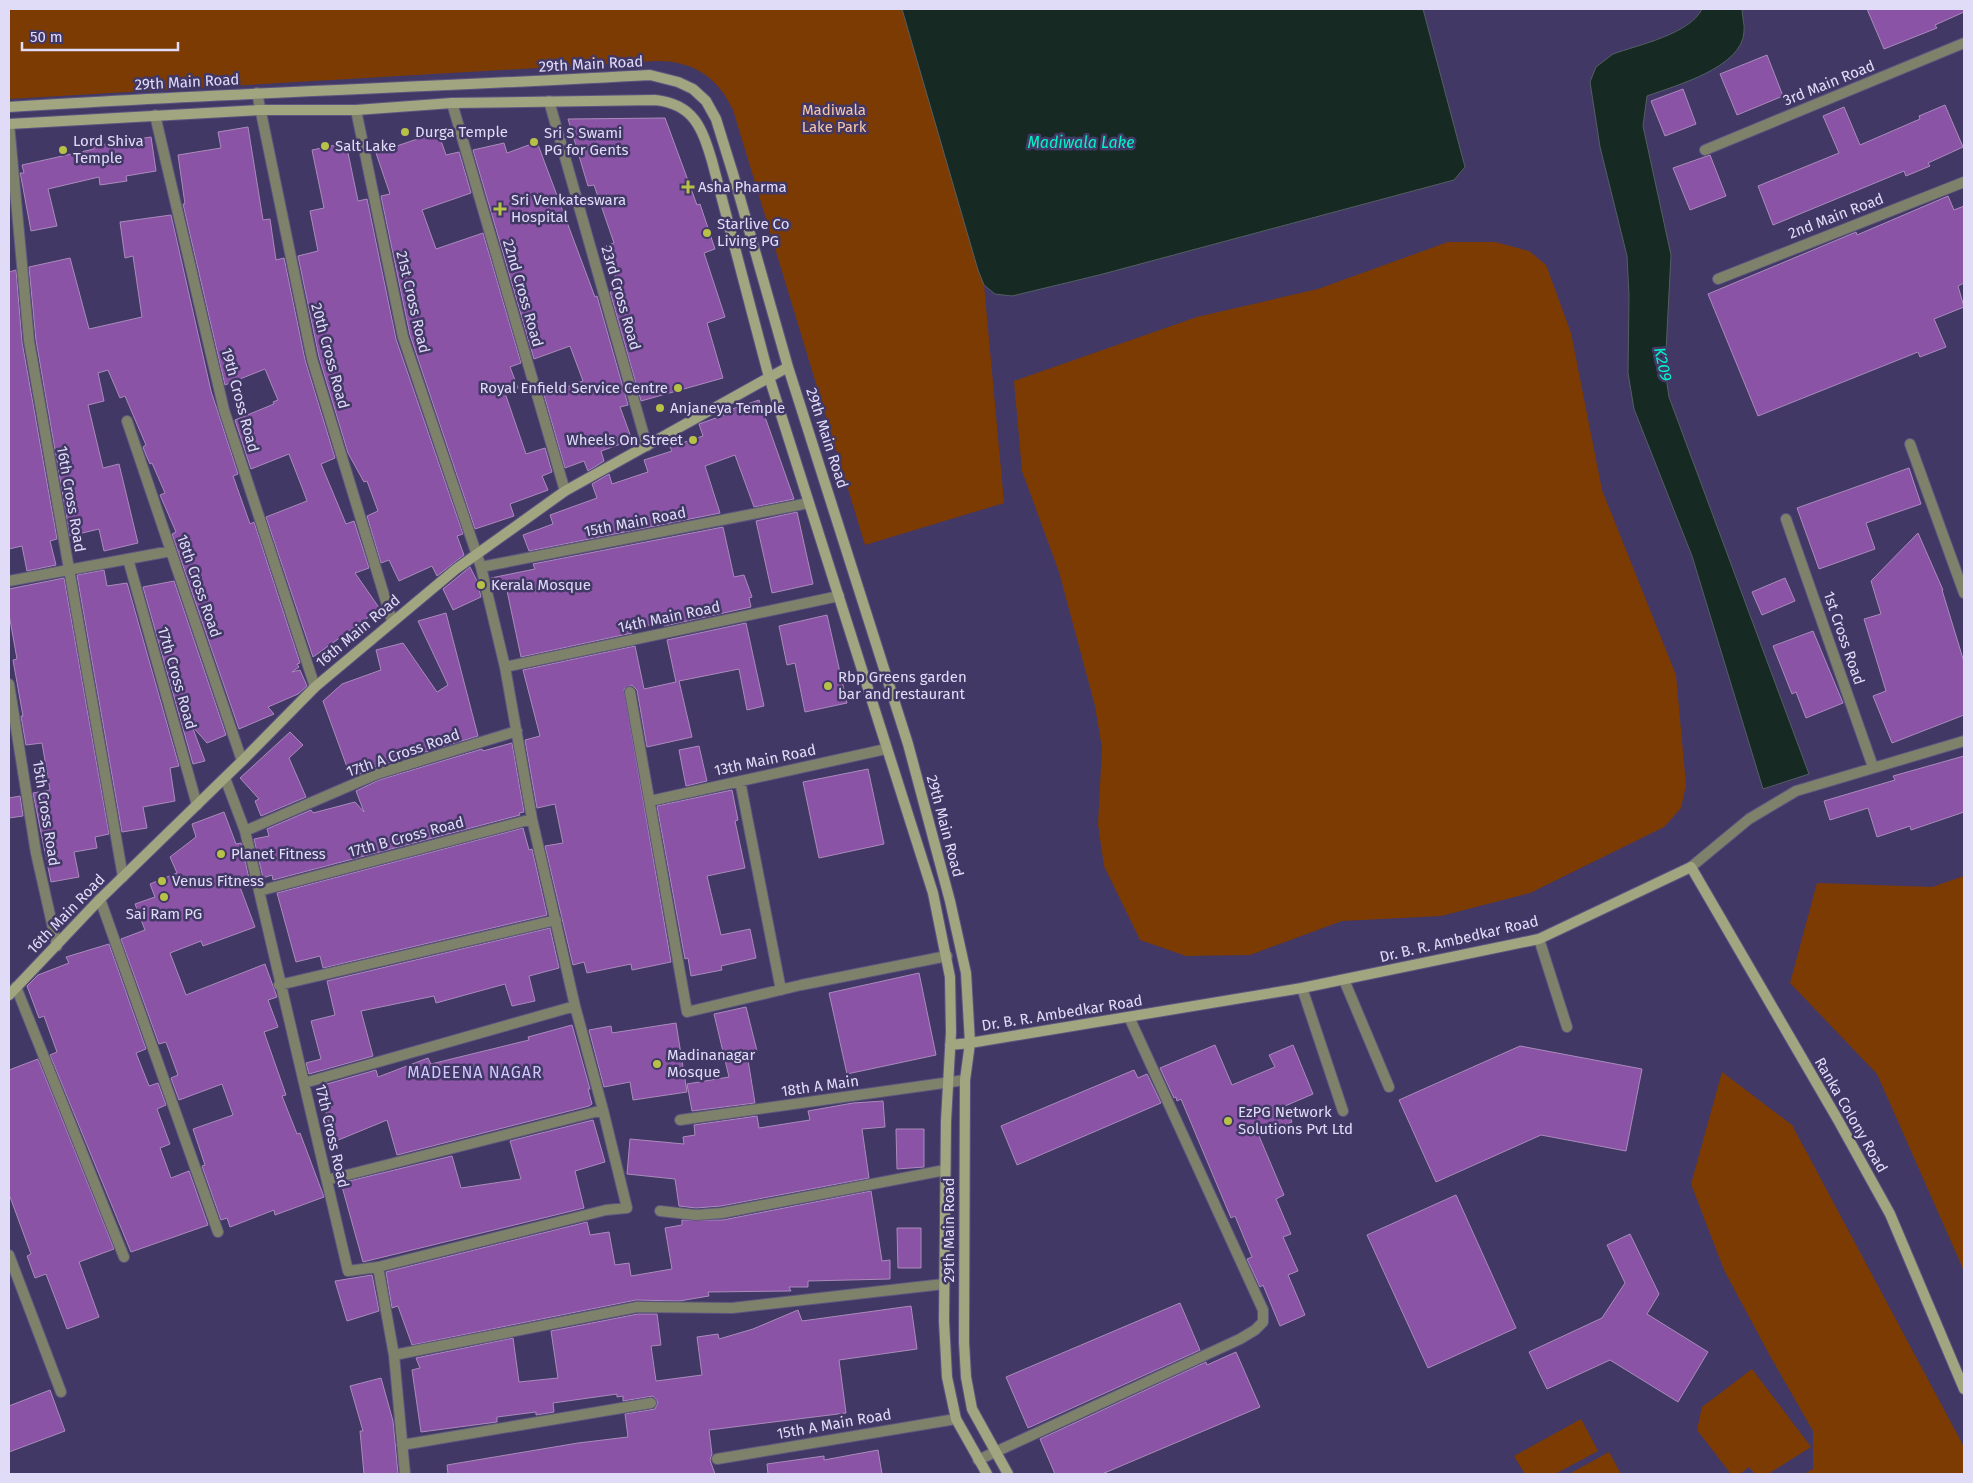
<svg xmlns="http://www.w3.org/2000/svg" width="1973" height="1483" viewBox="0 0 1973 1483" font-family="'Fira Sans',sans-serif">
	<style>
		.green { fill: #7c3b02 }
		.water { fill: #162923; stroke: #535f63 }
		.building { fill: #8a53a6; stroke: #aa8bbb }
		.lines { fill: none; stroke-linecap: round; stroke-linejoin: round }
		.street-casing { stroke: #5e5680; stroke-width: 12 }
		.secondary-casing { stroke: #5e5680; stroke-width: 12 }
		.street { stroke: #7f826a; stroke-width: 10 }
		.secondary { stroke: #a2a680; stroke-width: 10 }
		.poi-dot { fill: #b8c147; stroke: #423866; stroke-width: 2 }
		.labels { text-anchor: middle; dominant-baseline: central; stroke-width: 5; stroke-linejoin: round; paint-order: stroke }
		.street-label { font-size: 15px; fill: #e0dcf8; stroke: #423866 }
		.park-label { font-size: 15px; fill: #f5c6a9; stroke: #423866 }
		.poi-label { font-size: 15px; fill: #e0dcf8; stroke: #423866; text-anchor: start }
		.water-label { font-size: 16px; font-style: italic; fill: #01f5c8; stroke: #423866 }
		.neighbourhood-label { font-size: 16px; letter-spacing: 1px; fill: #d0c6fe; stroke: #423866 }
	</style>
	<rect width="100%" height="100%" fill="#423866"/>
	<!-- green -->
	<path class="green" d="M9,9h893l82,276 20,218 -139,42 -132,-435c-15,-33 -41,-50 -78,-49l-646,38z
		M1448,242h47l34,9 17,14 25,68 31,157 74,185 10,110 -5,23 -17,19 -134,66 -89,23 -99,5 -92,34 -64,1 -46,-16 -36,-74 -6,-42 4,-76 -7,-42 -36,-134 -37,-101 -8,-90 183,-64 121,-28z
		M1964,876v395l-87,-197 -87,-91 27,-100 115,4z
		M1722,1072l70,53 172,322v27h-160l9,-5v-38l-44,-77 -45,-84 -33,-86z
		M1752,1369l59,78 -43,27h-13l-6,-7 -9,7h-9l-34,-44 5,-23z
		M1581,1419l17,32 -43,23h-30l-11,-18z
		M1609,1452l12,22h-52z"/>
	<!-- water -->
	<path class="water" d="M902,9h521l42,158 -11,13 -355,95 -87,21 -17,-2 -11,-9 -6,-15z
		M1702,9h40c0,7 3,16 2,23 -2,36 -70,54 -97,64l-4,30 28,129 -6,116 4,26 140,377 -46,15 -71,-233 -58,-147 -6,-36 1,-77 -2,-40 -27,-109 -10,-65 6,-15 17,-13c25,-9 77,-20 89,-45z"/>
	<!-- building -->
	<path class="building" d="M1867,9h97v3l-29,13 2,3 -53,21z
		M1767,55l16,41 -46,19 -17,-41z
		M1683,89l13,35 -31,12 -14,-35z
		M1945,105l18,42 -35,16 2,3 -24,10 -2,-5 -131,54 -15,-39 81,-33 -16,-37 21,-9 16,38 60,-26 -1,-3z
		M665,118l32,87 3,-1 15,45 -11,4 21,64 -18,6 16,55 -82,23 -31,-109 9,-3 -13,-43 8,-3 -20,-58 -6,1 -20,-67z
		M248,127l15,93 7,-1 6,41 8,-2 21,102 30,98 -14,6 25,60 8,-3 15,47 -14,5 25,36 -67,48 -47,-140 41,-16 -4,-11 -14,-36 -38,15 -16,-49 39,-16 -1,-2 5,-2 -13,-31 -40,16 -42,-181h2l-7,-49 43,-7 -3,-16z
		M438,132l8,23 13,-3 12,41 -49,17 14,39 47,-16 38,130 -11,4 8,21 -13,5 21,61 19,-6 7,24 -10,4 6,14 -38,14 4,12 -39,13 -65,-194 -29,-139 9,-2 -14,-41z
		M151,137l5,34 -30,5 1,5 -27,4 -1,-8 -51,12 9,37 -26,5 -10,-54 -1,-4h4l-2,-8 72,-16v-3z
		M537,142l58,155 2,-1 31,109 -8,2 12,33 -31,11 3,10 -16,10 -4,-10 -19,7 -21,-73 39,-14 -13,-35 -36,13 -61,-209 31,-7 3,10z
		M346,143l12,58 9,-2 29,140 67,195 -6,2 7,19 -27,21 -5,-10 -33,15 -10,-21 -8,3 -14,-47 11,-5 -11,-30 -3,1 -16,-29 -29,-96 -21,-101 20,-5 -8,-40 14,-3 -12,-58z
		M1710,155l16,41 -36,14 -17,-42z
		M1948,196l6,14 10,-4v77l-6,3 6,21 -30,12 12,28 -26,10 -2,-5 -160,64 -50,-122 148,-62 1,3z
		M171,215l40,176 27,83 -5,2 17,48 4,-2 46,141 -3,1 2,3 -7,5 8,-2 7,16 -9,8 -30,13 6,7 -35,15 -67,-195 4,-2 -16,-37 5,-2 -13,-30 -2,1 -4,-9 -3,-8 3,-2 -21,-49 -5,2 -12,-28 -10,3 6,28 -16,4 15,63 16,-4 19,79 -34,8 -5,-22 -29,7 -34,-196 -7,-73 41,-9 19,71 53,-12 -9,-61 -8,2 -5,-36z
		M16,270l6,72 35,197 -7,2 6,24 -29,6 -5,-25 -13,3v-277z
		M759,400l35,99 -40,8 -19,-52 -30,11 15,47 -191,38 -6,-16 30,-11 -3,-9 47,-17 -5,-14 17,-10 3,10 36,-12 -4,-12 28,-9 -2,-4 33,-11 -4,-12 25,-9 -1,-3z
		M1909,468l12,36 -55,19 9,26 -56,20 -22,-61z
		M797,512l16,72 -41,9 -16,-72z
		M723,527l11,50 10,-2 8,22 -3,1 2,9 -87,19 -1,-4 -32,7 1,4 -111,24 -15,-71 -12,5 -3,-13 44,-9 -2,-5z
		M1918,533l25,57h-1l22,72v53l-72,28 -19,-47 13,-5 -22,-72 17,-5 -10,-33z
		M470,567l7,14 4,16 -28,13 -10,-21z
		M104,570l3,16 20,-3 52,183 -9,2 5,33 -32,6 4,21 -25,4 -45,-257z
		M64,578l45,256 -14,3 2,11 -23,4 5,25 -28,5 -18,-89 17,-3 -8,-47 -16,2 -5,-29h2l-10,-56 4,-1 -8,-45v-25z
		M1785,578l10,23 -33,14 -10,-23z
		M174,581l52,154 -19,8 -15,-17 13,35 -12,3 -50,-177z
		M446,613l32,123 -103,31 -24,11 -28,-77 19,-17 39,-14 -5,-20 27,-7 34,49 11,-7 -30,-64z
		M827,615l20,88 -42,9 -10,-49 -8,2 -8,-39z
		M746,623l18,83 -17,4 -8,-41 -60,12 13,56 -45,10 -10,-57 -5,-5 -8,4 47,273 -39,8 -1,-6 -44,9 -3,-11 -11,3 -28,-119 18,-3 -8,-39 -18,4 -12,-68 15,-4 -17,-66 112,-24 9,43 32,-7 -9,-42z
		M1813,631l30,72 -37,15 -10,-26 -4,2 -19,-48z
		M290,732l13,13 -14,13 17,39 -45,19 -6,-15 4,-2 -19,-21z
		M512,743l12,69 -5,1 1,2 -247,65 -1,-5 -9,3 -9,-39 15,-3 -2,-7 44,-19 2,3 42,-11 9,10 -8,-21 23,-11 103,-31 1,2z
		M699,746l8,35 -21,5 -7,-36z
		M1964,756v56l-53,18 -1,-4 -33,11 -9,-29 -38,12 -6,-19 71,-21 -2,-4z
		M868,769l16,75 -65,14 -16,-76z
		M732,790l6,30 -3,1 10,47 -38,8 14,59 29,-6 6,29 -35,8 1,4 -31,6 -3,-18 -3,1 -28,-153z
		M20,796l3,20 -14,2v-20z
		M224,812l12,32 5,-1 9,40 -10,4 15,40 -52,19 -2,-5 -31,12 16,42 79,-31 12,33 -9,3 10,27 -14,5 22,63 -4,1 15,38 3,-1 24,64 -49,18 -1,-5 -44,17 -3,-9 -6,2 -19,-54 3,-1 -12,-36 40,-14 -11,-31 -43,16 -8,-22 7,-3 -12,-33 -7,2 -38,-105 24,-9 -10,-26 20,-7 -5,-13 27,-11 -7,-16 26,-20 -4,-13z
		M523,828l6,22 3,-1 15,66 -224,53 -3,-12 -24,6 -19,-69z
		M550,928l9,40 -30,8 6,25 -23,5 -7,-22 -69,19 -2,-7 -73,15 12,45 -64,18 -3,-11 15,-4 -10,-38 24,-6 -8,-34z
		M109,944l37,105 -10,4 13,33 9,-3 8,22 -9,4 13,35 -10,4 11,30 18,-7 19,54 -77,27 -81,-197 7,-3 -13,-36 -5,2 -12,-32 11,-11 31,-12 -3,-6z
		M919,973l17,82 -89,19 -18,-81z
		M746,1007l11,44 -10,3 8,49 -63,8 -5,-27 42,-7 -15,-63z
		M676,1023l11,69 -54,8 -3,-18 -26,5 -15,-57 22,-4 1,7z
		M572,1025l18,64h-2l4,15 -3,2 -192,49 -10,-35 -51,21 -8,-20 -8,-35 56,-16 2,7 50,-19 3,6 98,-24 -1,-3z
		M1215,1045l17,40 43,-18 -6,-12 24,-10 20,49 -28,12 7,16 -33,14 25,59 -8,4 15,35 -8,3 15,34 -10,4 17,40 -25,11 -17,-41 -3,2 -13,-28 5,-2 -17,-41 -4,2 -50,-119 -4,2 -1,-4 -2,1 -14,-30z
		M1520,1046l122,23 -16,82 -85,-16 -105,47 -37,-82z
		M38,1059l76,190 -35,13 20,55 -32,12 -21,-55 -11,4 -8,-22 4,-2 -22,-60v-124z
		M1134,1070l4,8 9,-4 14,29 -144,62 -16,-39z
		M883,1101l2,26 -23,2 7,49 -148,28 -25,2 -17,-2 -4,-27 -48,-5 3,-35 54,5 -1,-7 12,-2 -1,-10 63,-9 2,12 51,-8 -2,-9 45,-8z
		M593,1120l12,42 -30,9 9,37 -221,54 -22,-79 111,-27 9,32 60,-9 -11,-38z
		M896,1129h28v38l-27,2z
		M871,1191l11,70 8,-1v19l-82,2v6h-19l2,4 -83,1 1,4 -30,5 -43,-1 -224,45 -14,-39 -6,2 -6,-36 201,-50 3,13 19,-3 6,33 14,-2 2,13 41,-7 -7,-41 17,-3v-5h41z
		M1456,1195l60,133 -88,40 -61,-133z
		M897,1228h24v40h-23z
		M1630,1234l29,60 -12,20 61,38 -30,50 -68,-42 -63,29 -18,-37 73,-34 23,-35 -18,-38z
		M372,1275l7,36 -32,10 -12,-40z
		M1180,1303l20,47 -172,78 -22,-51z
		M911,1306l6,43 -78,11 7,53 -137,17 3,24 -2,6 5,14h-267l-1,-9 131,-22 50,-6 -3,-23 30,-5 3,-7 -5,-6 -30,5v-5l-6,1v-3l-64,9 1,9 -18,3v-3l-39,5v5l-76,10 -9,-62 8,-2 -4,-10 97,-20 6,44 39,-4 -7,-47 87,-17h19l4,31 -10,1 5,35 46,-6 -5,-38 21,-3 1,5 34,-10 45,-19 4,11z
		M1236,1352l24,55 -158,67h-47l-15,-35 166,-77 1,3z
		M381,1378l12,43 5,53h-34l-4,-43h3l-13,-45z
		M50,1390l15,41 -56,21v-46z
		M878,1450l4,24h-114l-1,-10 57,-8v4z"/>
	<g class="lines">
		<defs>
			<path id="street" d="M257,93l55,266 80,262
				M549,101l98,345
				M452,103l113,388
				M356,110l47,227 78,230 328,-64
				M155,115l69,295 91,277
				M9,124l20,217 94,536
				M1705,150l259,-107
				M1718,279l246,-97
				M127,421l115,340
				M1910,444l54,149
				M1786,519l87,248
				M128,559l69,246
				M9,581l162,-30
				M505,667l334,-71
				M9,684l27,169 21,93
				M630,692l57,320 114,-27 146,-29
				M225,778l20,53 103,440 30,-4 16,88 11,119
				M740,781l41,209
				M650,801l236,-52
				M245,831l132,-57 140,-43
				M1691,867l58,-48 47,-28 168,-50
				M259,891l273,-72
				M100,899l118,333
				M1539,939l28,88
				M1344,980l45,107
				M279,985l277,-65
				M16,987l108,270
				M1302,988l41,123
				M304,1083l271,-77
				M680,1120l285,-40
				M327,1180l276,-70
				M660,1211l36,4 26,-2 223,-43
				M9,1255l52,137
				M378,1267l228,-57 21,-2 -24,-98 -28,-104 -43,-187 -27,-152 -24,-100
				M394,1355l243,-48 95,1 212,-24
				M402,1445l249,-42
				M717,1459l239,-40
				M978,1460l262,-121 15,-9 8,-8v-12l-134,-293"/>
			<path id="secondary" d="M9,107c213,-14 427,-20 641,-32l28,7 15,7 13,12 10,18 18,58 54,190 120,377 42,157 16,72 4,70 -5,37 -1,262 2,35 6,32 36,65
				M9,124l251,-14h96l96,-7 203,-3c39,4 47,28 57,61l57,216 164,516 17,84 1,55 -5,89 -2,200 3,56 9,42 31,55
				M9,995l91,-96 142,-138 73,-74 141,-118 109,-78 223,-124
				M950,1045l20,-2 332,-55 237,-49 152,-72 147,253 52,94 74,175"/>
		</defs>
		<!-- street casing -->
		<use href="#street" class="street-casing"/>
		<!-- secondary casing -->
		<use href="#secondary" class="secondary-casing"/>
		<!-- street -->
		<use href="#street" class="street"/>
		<!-- secondary -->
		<use href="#secondary" class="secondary"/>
	</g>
	<!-- markers -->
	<g class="poi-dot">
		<circle cx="405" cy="132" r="5"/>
		<circle cx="534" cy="142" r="5"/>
		<circle cx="325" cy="146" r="5"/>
		<circle cx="63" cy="150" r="5"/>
		<path d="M685.5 179.5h5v5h5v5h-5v5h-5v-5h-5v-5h5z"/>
		<path d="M497.5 201.5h5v5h5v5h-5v5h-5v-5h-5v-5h5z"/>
		<circle cx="707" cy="233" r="5"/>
		<circle cx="678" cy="388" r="5"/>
		<circle cx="660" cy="408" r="5"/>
		<circle cx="693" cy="440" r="5"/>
		<circle cx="481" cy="585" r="5"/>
		<circle cx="828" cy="686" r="5"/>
		<circle cx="221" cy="854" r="5"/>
		<circle cx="162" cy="881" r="5"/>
		<circle cx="164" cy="897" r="5"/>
		<circle cx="657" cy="1064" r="5"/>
		<circle cx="1228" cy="1121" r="5"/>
	</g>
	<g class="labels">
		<!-- street labels -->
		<g class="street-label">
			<text transform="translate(591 64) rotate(-3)">29th Main Road</text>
			<text transform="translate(187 82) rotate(-3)">29th Main Road</text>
			<text transform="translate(1829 83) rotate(-22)">3rd Main Road</text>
			<text transform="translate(1836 216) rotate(-21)">2nd Main Road</text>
			<text transform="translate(523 293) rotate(74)">22nd Cross Road</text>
			<text transform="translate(621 298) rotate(74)">23rd Cross Road</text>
			<text transform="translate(413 302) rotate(77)">21st Cross Road</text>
			<text transform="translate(330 356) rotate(75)">20th Cross Road</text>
			<text transform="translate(240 400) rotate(75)">19th Cross Road</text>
			<text transform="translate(827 438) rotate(72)">29th Main Road</text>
			<text transform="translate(71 499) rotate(80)">16th Cross Road</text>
			<text transform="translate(635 522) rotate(-11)">15th Main Road</text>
			<text transform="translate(199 586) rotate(71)">18th Cross Road</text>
			<text transform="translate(669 617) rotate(-12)">14th Main Road</text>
			<text transform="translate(358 631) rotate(-40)">16th Main Road</text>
			<text transform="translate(1844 638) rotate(71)">1st Cross Road</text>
			<text transform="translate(177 678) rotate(74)">17th Cross Road</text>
			<text transform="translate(403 753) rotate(-19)">17th A Cross Road</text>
			<text transform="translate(765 760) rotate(-12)">13th Main Road</text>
			<text transform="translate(46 813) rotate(81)">15th Cross Road</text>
			<text transform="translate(945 826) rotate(75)">29th Main Road</text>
			<text transform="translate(406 837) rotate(-15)">17th B Cross Road</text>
			<text transform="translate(66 914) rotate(-46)">16th Main Road</text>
			<text transform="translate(1459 939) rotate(-13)">Dr. B. R. Ambedkar Road</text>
			<text transform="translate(1062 1013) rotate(-9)">Dr. B. R. Ambedkar Road</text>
			<text transform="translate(820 1086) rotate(-8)">18th A Main</text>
			<text transform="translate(1851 1115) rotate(60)">Ranka Colony Road</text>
			<text transform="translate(332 1136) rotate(77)">17th Cross Road</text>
			<text transform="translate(949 1230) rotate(-90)">29th Main Road</text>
			<text transform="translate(834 1424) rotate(-10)">15th A Main Road</text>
		</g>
		<!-- park labels -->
		<g class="park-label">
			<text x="834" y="110">Madiwala<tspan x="834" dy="17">Lake Park</tspan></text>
		</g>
		<!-- poi labels -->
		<g class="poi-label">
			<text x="415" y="132">Durga Temple</text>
			<text x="544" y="133">Sri S Swami<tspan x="544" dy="17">PG for Gents</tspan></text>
			<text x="73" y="141">Lord Shiva<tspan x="73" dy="17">Temple</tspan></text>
			<text x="335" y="146">Salt Lake</text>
			<text x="698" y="187">Asha Pharma</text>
			<text x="511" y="200">Sri Venkateswara<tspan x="511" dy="17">Hospital</tspan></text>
			<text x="717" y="224">Starlive Co<tspan x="717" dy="17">Living PG</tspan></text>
			<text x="668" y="388" text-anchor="end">Royal Enfield Service Centre</text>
			<text x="670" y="408">Anjaneya Temple</text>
			<text x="683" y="440" text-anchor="end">Wheels On Street</text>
			<text x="491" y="585">Kerala Mosque</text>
			<text x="838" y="677">Rbp Greens garden<tspan x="838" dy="17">bar and restaurant</tspan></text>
			<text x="231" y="854">Planet Fitness</text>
			<text x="172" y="881">Venus Fitness</text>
			<text x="164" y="914" text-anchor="middle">Sai Ram PG</text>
			<text x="667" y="1055">Madinanagar<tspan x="667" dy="17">Mosque</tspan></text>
			<text x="1238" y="1112">EzPG Network<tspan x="1238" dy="17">Solutions Pvt Ltd</tspan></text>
		</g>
		<!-- water labels -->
		<g class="water-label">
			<text x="1081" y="142">Madiwala Lake</text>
			<text transform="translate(1663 364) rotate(78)">K209</text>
		</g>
		<!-- neighbourhood labels -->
		<g class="neighbourhood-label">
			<text x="475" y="1072">MADEENA NAGAR</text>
		</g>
	</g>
	<!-- border -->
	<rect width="1973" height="1483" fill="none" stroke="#e0dcf8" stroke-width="20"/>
	<!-- scale -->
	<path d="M22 42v8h156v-8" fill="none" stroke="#e0dcf8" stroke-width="2.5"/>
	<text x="30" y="42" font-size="15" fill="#e0dcf8" stroke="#423866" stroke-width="4" paint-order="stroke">50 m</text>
</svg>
